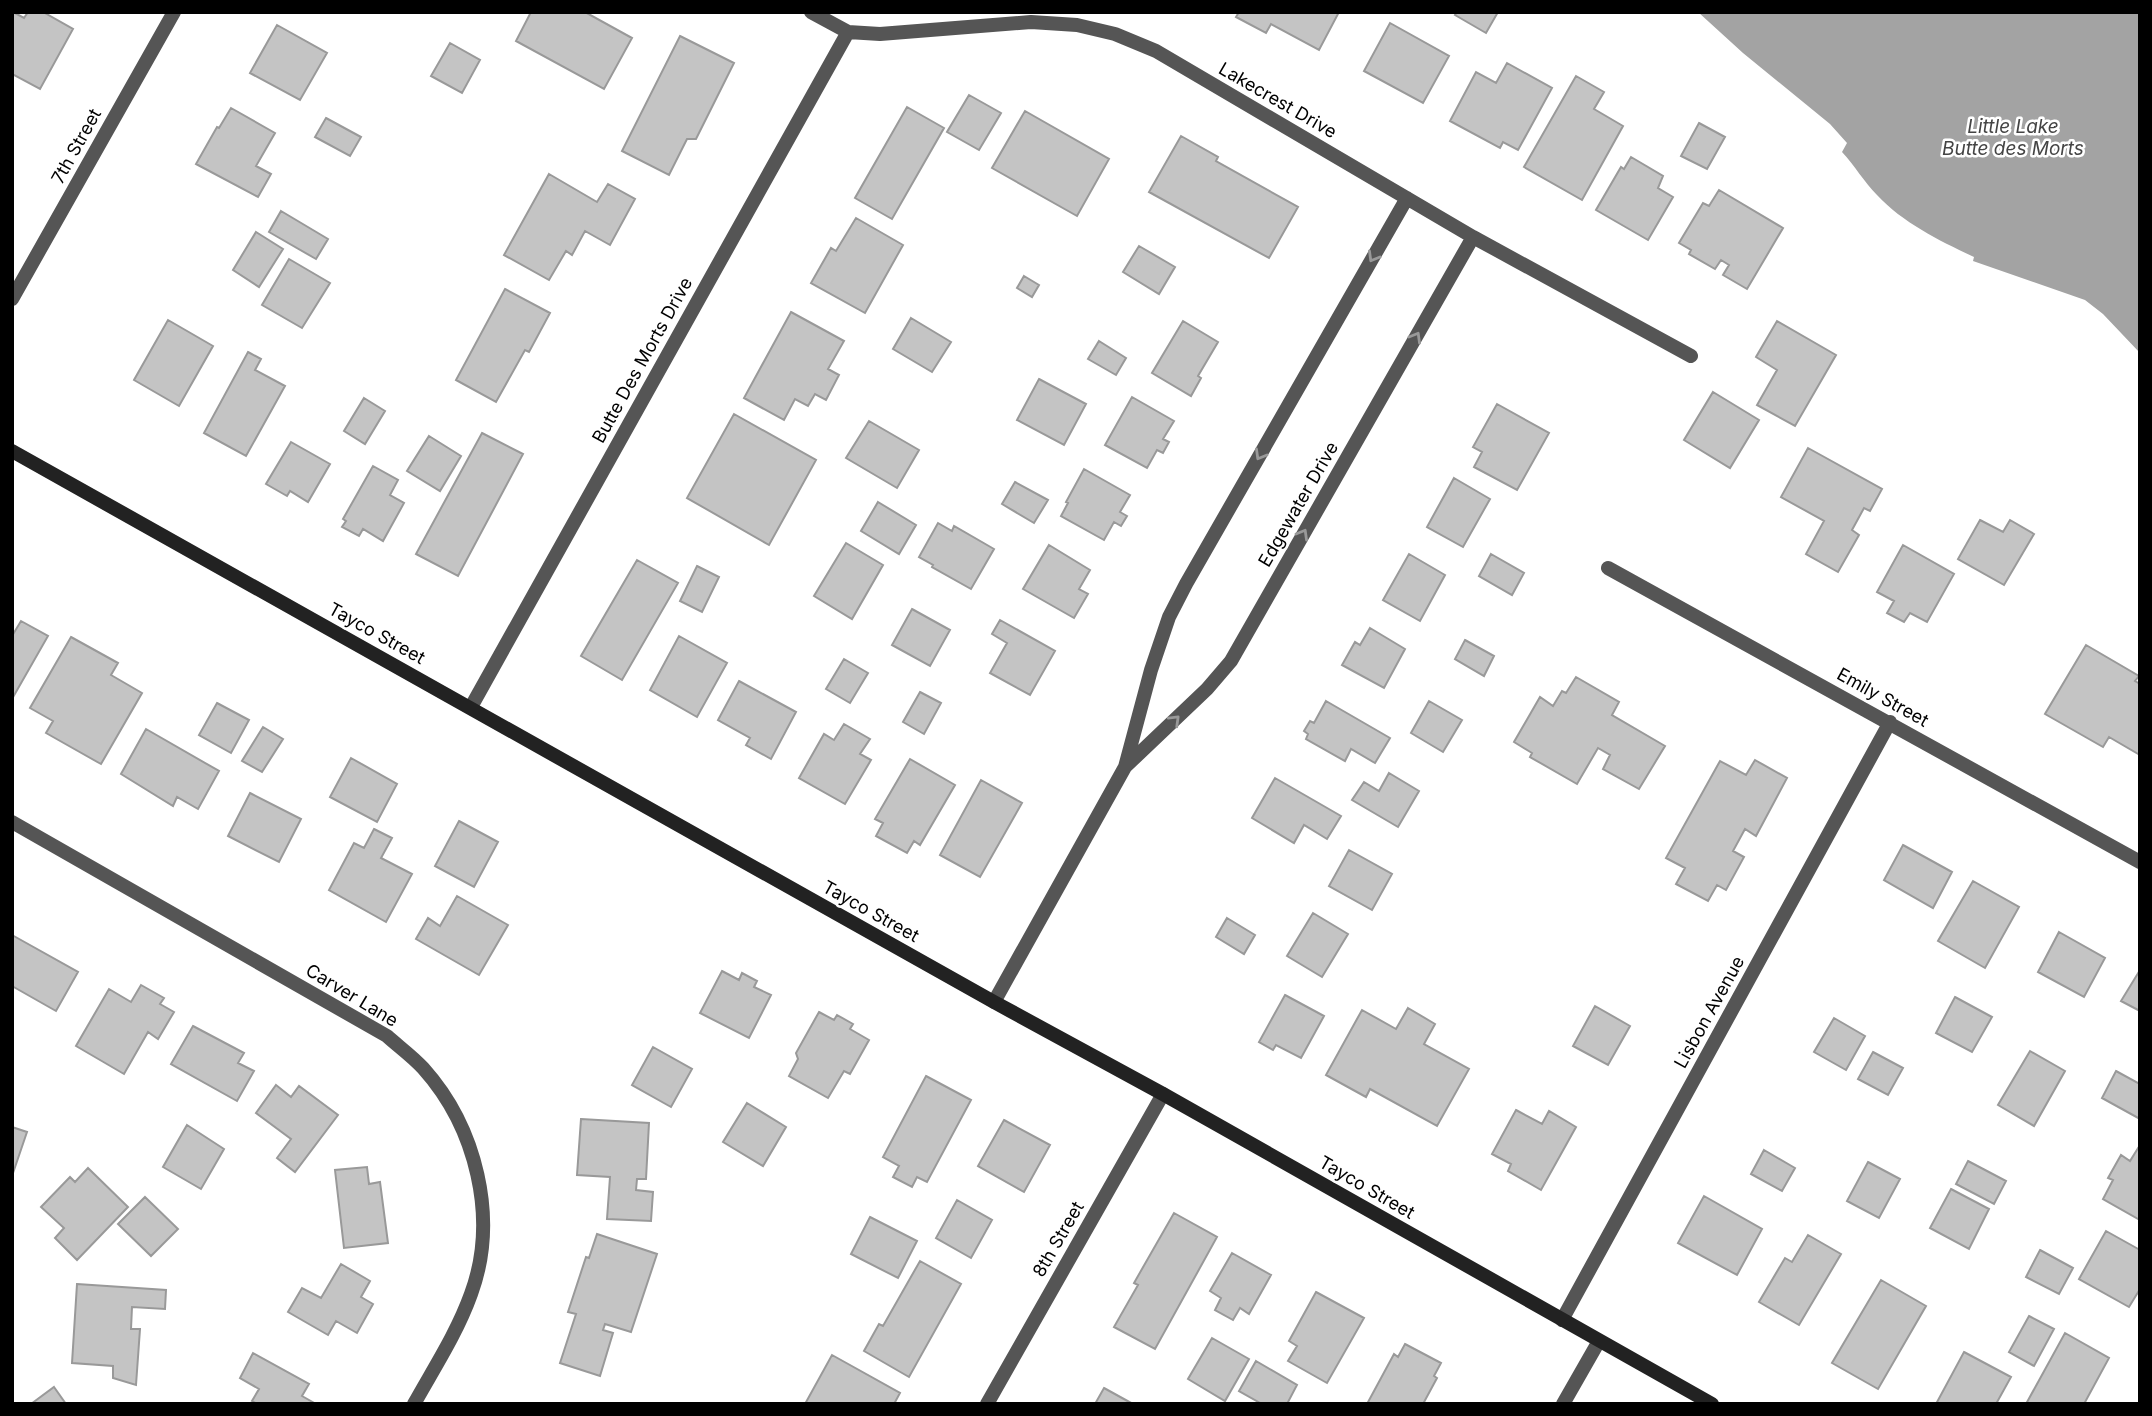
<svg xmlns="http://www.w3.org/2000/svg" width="2152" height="1416" viewBox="0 0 2152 1416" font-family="Inter,sans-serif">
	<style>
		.water { fill: #a3a3a3 }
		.building { fill: #c4c4c4; stroke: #999; stroke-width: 2 }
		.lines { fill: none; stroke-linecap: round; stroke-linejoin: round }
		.street { stroke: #555; stroke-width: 14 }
		.secondary { stroke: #222; stroke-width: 14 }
		.oneway { stroke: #999 }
		.labels { text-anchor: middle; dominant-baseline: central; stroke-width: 5; stroke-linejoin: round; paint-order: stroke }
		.street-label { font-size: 18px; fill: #000; stroke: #fff }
		.water-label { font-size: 19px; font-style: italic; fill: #444; stroke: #fff }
	</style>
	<rect width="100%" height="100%" fill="#fff"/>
	<!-- water -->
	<path class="water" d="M1698,12h442v341l-37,-39 -18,-14 -112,-39 1,-4c-34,-16 -71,-34 -97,-62 -13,-13 -22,-29 -35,-43l5,-9 -17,-19 -87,-71z"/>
	<!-- building -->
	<path class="building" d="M13,12l11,6 4,-6h15l30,17 -33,60 -28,-15z
		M531,12h54l47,26 -28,51 -88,-48z
		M1239,12h100l-20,38 -48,-26 -5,9 -30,-16z
		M1457,12h41l-12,21 -31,-18z
		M1390,23l59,33 -26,47 -59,-32z
		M277,25l50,28 -27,47 -50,-27z
		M680,36l54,27 -38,76h-9l-18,36 -47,-24z
		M450,43l30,17 -18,33 -31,-17z
		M1507,63l45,25 -34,62 -15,-8 -3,6 -50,-27 26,-49 20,11z
		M1576,76l28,16 -10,17 29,17 -41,74 -58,-33z
		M969,95l32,18 -22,37 -32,-18z
		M907,107l37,21 -52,91 -37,-21z
		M231,108l44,25 -19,33 15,8 -13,23 -62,-33 21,-37 2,1z
		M1025,111l84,48 -32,57 -85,-48z
		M326,118l35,19 -11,19 -35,-19z
		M1699,123l26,14 -18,32 -26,-13z
		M1181,136l37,21 -2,4 82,46 -29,51 -120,-66z
		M1631,157l32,19 -5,12 15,9 -25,43 -52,-30 25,-43 3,2z
		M549,174l48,28 11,-18 27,15 -25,46 -25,-14 -13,24 -6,-4 -17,29 -45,-25z
		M1719,190l64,38 -36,61 -24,-14 6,-10 -8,-5 -6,9 -26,-15 2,-4 -12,-7 24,-40 6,3z
		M281,211l47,28 -12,20 -47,-27z
		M856,218l47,27 -38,68 -54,-30 20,-35 5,3z
		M256,232l27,17 -24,38 -26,-17z
		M1139,246l36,21 -16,27 -36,-22z
		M289,259l41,24 -28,45 -40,-23z
		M1024,276l15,9 -7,12 -15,-9z
		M505,289l45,24 -21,39 -4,-2 -29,52 -40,-22z
		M791,312l53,29 -16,28 11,6 -13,25 -11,-6 -7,12 -13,-7 -11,21 -40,-22z
		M911,318l40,24 -19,30 -39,-23z
		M168,320l45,26 -34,60 -45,-26z
		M1183,321l35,21 -20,34 3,2 -10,18 -39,-23z
		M1777,321l59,34 -41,71 -38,-21 20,-35 -21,-13z
		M1099,341l27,17 -10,17 -28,-16z
		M248,352l13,7 -6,11 30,16 -39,70 -42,-23z
		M1039,379l47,25 -22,41 -47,-25z
		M1713,392l46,28 -29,48 -46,-28z
		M1132,397l42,24 -11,18 6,3 -6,11 -6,-3 -10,18 -42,-23z
		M364,398l21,13 -20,33 -21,-13z
		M1497,404l52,29 -32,57 -43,-23 8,-15 -9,-5z
		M734,414l82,46 -47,85 -82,-47z
		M869,421l50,29 -22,38 -51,-30z
		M482,433l41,21 -65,122 -42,-22z
		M429,436l32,20 -21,35 -33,-20z
		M291,442l39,22 -22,38 -18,-11 -3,5 -21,-12z
		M1808,448l74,41 -12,22 -6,-3 -12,22 7,5 -21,37 -32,-18 18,-33 -43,-24z
		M373,466l25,14 -8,15 14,8 -21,38 -20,-12 -4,7 -17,-9 4,-6 -3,-2z
		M1084,469l46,26 -10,17 7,4 -6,10 -7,-4 -10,18 -43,-24 7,-13 -2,-1z
		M1454,478l36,21 -27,48 -36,-20z
		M1015,482l33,18 -14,23 -32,-19z
		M878,502l38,23 -17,29 -38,-23z
		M1980,520l23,12 7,-12 24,14 -30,51 -46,-26z
		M938,523l14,8 2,-5 40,23 -23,40 -39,-22 1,-2 -14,-8z
		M846,543l37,22 -31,54 -38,-23z
		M1049,545l41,25 -11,19 9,5 -14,24 -51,-29z
		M1903,545l51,29 -27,48 -17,-9 -6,9 -17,-9 7,-12 -17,-9z
		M1409,554l36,21 -25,46 -37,-21z
		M1491,554l33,19 -12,22 -33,-19z
		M637,560l41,23 -56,97 -41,-24z
		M697,566l22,11 -17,35 -22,-11z
		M912,609l38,21 -20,36 -38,-21z
		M1000,620l55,31 -25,44 -40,-22 17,-30 -15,-9z
		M21,621l27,15 -36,63v-63z
		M1370,628l35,21 -21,39 -42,-23 13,-23 5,3z
		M679,636l48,27 -30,54 -47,-27z
		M71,637l47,26 -7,12 31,18 -41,71 -55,-31 7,-12 -23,-13z
		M1465,640l29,16 -10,20 -29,-17z
		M2086,645l53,31 -4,5 5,3v71l-31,-18 -6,10 -58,-33z
		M844,659l24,14 -18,30 -24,-14z
		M1576,677l43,25 -7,13 53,31 -26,43 -36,-20 7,-14 -12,-7 -21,36 -47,-27 2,-4 -18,-11 26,-45 13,9 9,-15 4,2z
		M739,681l57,31 -25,47 -25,-14 4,-7 -32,-18z
		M920,692l21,11 -17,31 -21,-12z
		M1326,701l64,37 -15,25 -24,-14 -6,12 -39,-22 2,-5 -4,-3 6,-10 4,2z
		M1429,701l33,19 -19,32 -32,-19z
		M217,703l32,17 -18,33 -32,-18z
		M844,724l26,15 -10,15 11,6 -26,44 -46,-26 25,-44 10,6z
		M263,727l20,12 -21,33 -20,-11z
		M146,729l73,42 -21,38 -21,-12 -4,9 -52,-32z
		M351,758l46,26 -20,38 -47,-25z
		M910,759l45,26 -35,60 -6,-4 -7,12 -31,-17 7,-13 -8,-4z
		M1755,760l32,18 -31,58 -11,-7 -12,22 11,6 -18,33 -9,-5 -9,16 -32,-17 9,-16 -19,-10 54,-97 26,14z
		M1389,773l30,18 -21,36 -46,-27 12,-18 15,9z
		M1275,778l66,38 -14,23 -23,-14 -10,18 -42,-25z
		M981,780l41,23 -42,74 -40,-22z
		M250,793l51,26 -22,43 -51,-26z
		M459,821l39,21 -24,45 -39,-21z
		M374,829l18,9 -11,20 31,16 -26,48 -57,-32 25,-47 10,5z
		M1903,845l49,27 -19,36 -49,-28z
		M1349,850l43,24 -20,36 -43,-24z
		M1973,881l46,26 -34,61 -47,-27z
		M457,896l51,29 -29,50 -63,-36 12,-21 12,8z
		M1313,913l35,21 -26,43 -35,-21z
		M1227,918l28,17 -11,19 -28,-17z
		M2059,932l46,26 -21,39 -46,-25z
		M12,935l66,37 -22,39 -44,-25z
		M2140,970v41l-19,-10z
		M722,971l17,9 3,-7 15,8 -3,6 17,8 -22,43 -49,-25z
		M141,985l23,13 -4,6 14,8 -16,27 -10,-7 -24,42 -48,-28 33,-57 22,13z
		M1285,995l39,21 -23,42 -25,-13 -3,5 -14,-8z
		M1955,997l37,20 -20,35 -36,-19z
		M1595,1006l35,20 -22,39 -35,-19z
		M1408,1008l27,16 -11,20 45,25 -32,57 -67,-37 -4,8 -40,-22 36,-65 34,19z
		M819,1012l15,8 3,-5 16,9 -3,5 19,11 -19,34 -6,-3 -16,27 -39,-22 9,-17 -2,-6z
		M1834,1018l31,18 -19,34 -32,-18z
		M193,1026l51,27 -6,10 16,8 -17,30 -66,-37z
		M653,1047l39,22 -21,38 -39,-22z
		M2030,1051l35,20 -31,55 -36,-21z
		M1873,1052l30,16 -15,27 -30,-16z
		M2116,1071l24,13v35l-38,-21z
		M926,1076l45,24 -44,82 -10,-5 -5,10 -19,-10 6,-11 -16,-9z
		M276,1085l15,12 8,-11 39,29 -43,57 -18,-14 14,-19 -35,-26z
		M747,1103l39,24 -23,39 -40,-24z
		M1516,1110l26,14 7,-13 27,16 -35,63 -33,-19 3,-7 -19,-10z
		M581,1119l68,4 -3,56h-9l-1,11 17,2 -2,29 -44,-2 3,-42 -33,-2z
		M1004,1120l46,25 -26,47 -46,-26z
		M187,1125l37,24 -23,40 -38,-22z
		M12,1127l15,5 -15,44z
		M2140,1145v75l-37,-21 10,-19 -5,-2 13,-23 9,6z
		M1764,1150l31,18 -13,23 -31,-17z
		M1968,1161l38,20 -12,23 -38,-20z
		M1868,1162l32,17 -21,39 -32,-17z
		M367,1167l2,17 11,-2 8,61 -44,5 -9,-78z
		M88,1168l40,39 -51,53 -22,-22 9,-10 -23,-21 29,-30 5,5z
		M1951,1189l38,20 -20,40 -39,-21z
		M1704,1196l58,33 -25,46 -59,-32z
		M145,1197l33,32 -27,27 -33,-32z
		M957,1200l35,20 -21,38 -35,-20z
		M1174,1213l43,24 -62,112 -41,-22 24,-42 -4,-2z
		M870,1217l47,24 -19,37 -47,-24z
		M2106,1231l34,19v39l-11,18 -50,-28z
		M597,1234l60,20 -26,78 -26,-8 -2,6 10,3 -13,43 -40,-13 16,-49 -8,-2 18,-55 3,1z
		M1808,1235l33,19 -42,71 -40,-23 26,-44 7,4z
		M2040,1250l33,18 -14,26 -33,-17z
		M1232,1253l39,22 -22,39 -9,-6 -7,12 -18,-10 6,-12 -11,-7z
		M920,1261l41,23 -52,93 -45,-26 15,-27 4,2z
		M341,1264l29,17 -9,16 12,7 -16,29 -21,-12 -8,14 -40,-23 14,-24 19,10z
		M1881,1280l45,26 -48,83 -46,-26z
		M77,1284l89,6 -1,19 -33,-2 -1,22h9l-4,56 -23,-7v-12l-41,-3z
		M1316,1292l48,26 -37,65 -39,-22 9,-15 -8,-5z
		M2029,1316l25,13 -20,37 -25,-14z
		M2065,1333l44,25 -25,46h-58z
		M1212,1338l37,21 -24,42 -37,-22z
		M1405,1344l36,19 -7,13 3,2 -14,26h-56l27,-50 4,3z
		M1964,1352l47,25 -15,27h-60z
		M253,1353l56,31 -7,12 14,8h-59l-5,-3 7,-12 -19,-11z
		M832,1355l68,38 -6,11h-89z
		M1256,1361l41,24 -10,19h-25l-23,-13z
		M54,1387l12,17h-35z
		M1104,1388l29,16h-38z"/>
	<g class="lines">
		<!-- street -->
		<path class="street" d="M811,12l37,20 32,2 151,-12 46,3 38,9 41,17 317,186 218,119
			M12,299l162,-287
			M1608,568l532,294
			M471,707l377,-675
			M1126,766l81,-77 24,-28 242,-424
			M12,822l375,214c11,10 25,20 36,32 53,59 76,150 48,226 -14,39 -37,74 -57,110
			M994,1002l131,-235 26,-97 18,-53 17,-33 221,-386
			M1562,1320l328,-598
			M987,1404l176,-310
			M1563,1404l36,-63"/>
		<!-- secondary -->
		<path class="secondary" d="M12,451l982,551 169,92 549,310"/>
	</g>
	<!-- one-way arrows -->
	<defs><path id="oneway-chevron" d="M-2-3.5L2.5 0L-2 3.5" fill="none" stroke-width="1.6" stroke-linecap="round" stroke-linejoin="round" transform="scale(1.75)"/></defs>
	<g class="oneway">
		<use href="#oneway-chevron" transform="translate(1373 257) rotate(120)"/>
		<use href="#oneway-chevron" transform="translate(1416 337) rotate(-60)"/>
		<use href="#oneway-chevron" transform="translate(1260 455) rotate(120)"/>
		<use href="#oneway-chevron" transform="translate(1303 534) rotate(-60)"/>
		<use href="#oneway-chevron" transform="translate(1175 720) rotate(-44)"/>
	</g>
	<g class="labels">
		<!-- street labels -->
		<g class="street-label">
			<text transform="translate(1278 100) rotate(30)">Lakecrest Drive</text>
			<text transform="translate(76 146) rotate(-61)">7th Street</text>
			<text transform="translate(642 360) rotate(-61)">Butte Des Morts Drive</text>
			<text transform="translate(1298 504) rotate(-60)">Edgewater Drive</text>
			<text transform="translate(377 633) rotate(29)">Tayco Street</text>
			<text transform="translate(1883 697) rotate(29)">Emily Street</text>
			<text transform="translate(871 911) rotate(29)">Tayco Street</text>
			<text transform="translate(352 995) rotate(31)">Carver Lane</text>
			<text transform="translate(1709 1012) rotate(-61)">Lisbon Avenue</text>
			<text transform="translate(1367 1187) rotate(30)">Tayco Street</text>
			<text transform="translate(1058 1239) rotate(-60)">8th Street</text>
		</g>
		<!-- water labels -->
		<g class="water-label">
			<text x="2013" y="126">Little Lake<tspan x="2013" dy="22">Butte des Morts</tspan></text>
		</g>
	</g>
	<!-- border -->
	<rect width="2152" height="1416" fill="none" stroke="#000000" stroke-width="28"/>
</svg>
